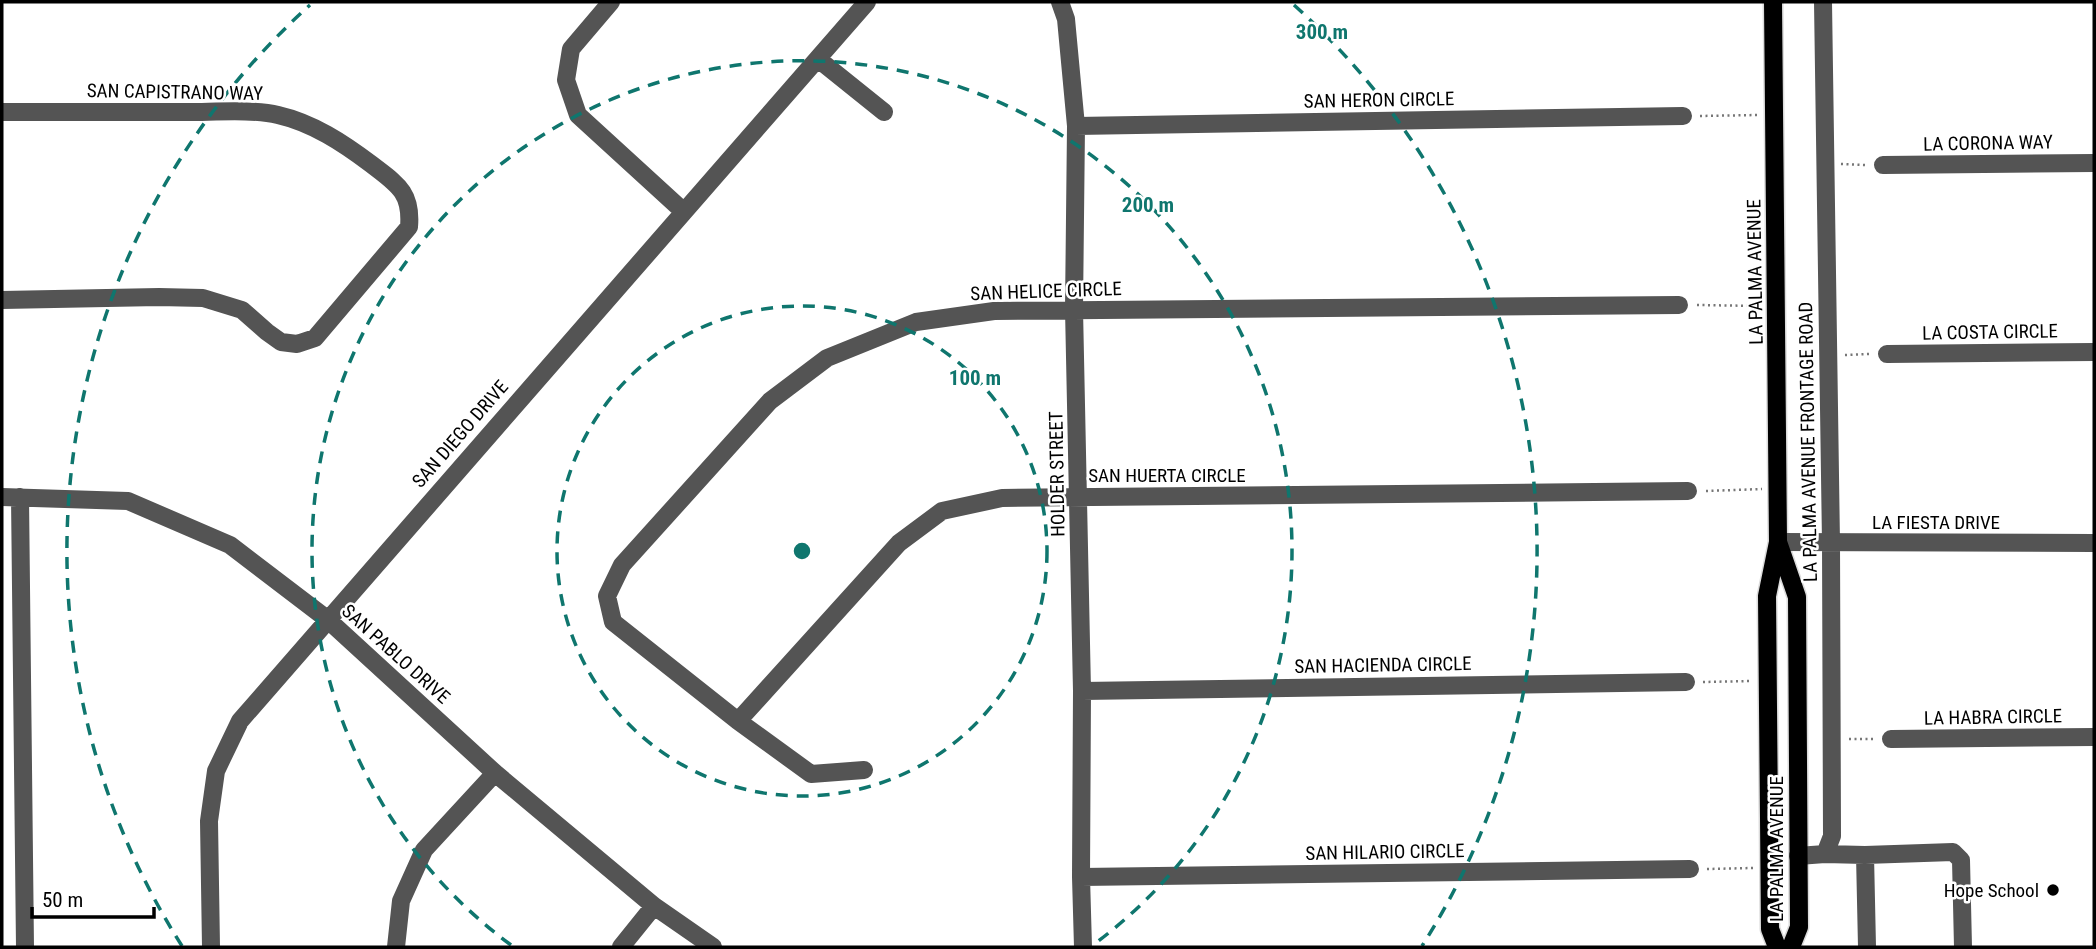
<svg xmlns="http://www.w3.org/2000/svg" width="2096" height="949" viewBox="0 0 2096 949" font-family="'Roboto Condensed',sans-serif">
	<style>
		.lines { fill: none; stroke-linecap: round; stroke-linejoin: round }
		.major-casing { stroke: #dbdbdb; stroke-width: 21 }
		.path { stroke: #767676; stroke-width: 2.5; stroke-dasharray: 2 3.5; stroke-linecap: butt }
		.minor { stroke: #545454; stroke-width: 18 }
		.major { stroke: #000; stroke-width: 18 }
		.ring { fill: none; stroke: #0f766e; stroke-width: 3.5; stroke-dasharray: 12 9 }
		.poi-dot { fill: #000; stroke: #fff; stroke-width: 2.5 }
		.labels { text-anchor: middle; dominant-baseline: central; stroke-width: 5; stroke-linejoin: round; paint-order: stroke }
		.street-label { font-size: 19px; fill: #000; stroke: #fff }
		.poi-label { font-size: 19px; fill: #000; stroke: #fff; text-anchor: end }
		.centre { fill: #0f766e; stroke: #fff; stroke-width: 3.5 }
		.ring-label { font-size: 21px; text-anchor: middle; font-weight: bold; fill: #0f766e; stroke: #fff; stroke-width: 5; stroke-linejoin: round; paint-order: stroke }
	</style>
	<rect width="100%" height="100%" fill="#fff"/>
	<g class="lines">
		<defs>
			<path id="major" d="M1773,2l5,540 -11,54 3,333 7,18
				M1778,542l19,55 2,330 -8,20"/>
		</defs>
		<!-- major casing -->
		<use href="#major" class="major-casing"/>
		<!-- path -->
		<path class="path" d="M1700,116l57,-1
			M1841,164l25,1
			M1697,305l63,1
			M1845,355l25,-1
			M1706,491l56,-2
			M1703,682l49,-1
			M1849,739h25
			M1707,869l46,-1"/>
		<!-- minor -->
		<path class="minor" d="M611,2l-40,47 -5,31 12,35 105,96
			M1060,2l6,17 10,107 -2,183 8,382 -1,186 2,70
			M818,59l66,53
			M2,112c62,0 124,0 186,0 26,0 66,-3 90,3 35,8 65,28 93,49 26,20 41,28 38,63l-94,111 -18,6 -16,-2 -14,-10 -25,-22 -39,-12 -44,-1 -157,3
			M1076,126l607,-10
			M1883,165l211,-2
			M1887,354l207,-2
			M2,497l126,4 102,44 97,74 168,154 159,133 59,41
			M20,497l5,450
			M1778,542l316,1
			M1082,691l604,-9
			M738,721l161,-178 43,-32 60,-13 686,-7
			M1891,739l203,-2
			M864,770l-53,4 -73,-53 -125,-99 -6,-26 15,-31 148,-164 57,-43 89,-36 78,-11 685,-6
			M1825,854l40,1 2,92
			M1865,855l88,-3 8,8 2,87
			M1798,856l27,-2 7,-18 -1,-293 -8,-541
			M1081,877l609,-8
			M211,947l-2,-126 7,-50 24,-50 627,-719
			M396,947l5,-46 23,-51 71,-77
			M621,947l33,-41"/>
		<!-- major -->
		<use href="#major" class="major"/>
	</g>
	<!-- distance rings -->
	<g class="ring">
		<circle cx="802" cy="551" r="245"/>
		<path d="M511 945A490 490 0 1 1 1093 945"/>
		<path d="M182 946A735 735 0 0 1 310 5M1294 5A735 735 0 0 1 1422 946"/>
	</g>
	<!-- markers -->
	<circle class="poi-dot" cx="2053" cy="890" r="7"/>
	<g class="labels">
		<!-- street labels -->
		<g class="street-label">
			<text transform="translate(175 92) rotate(1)">SAN CAPISTRANO WAY</text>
			<text transform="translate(1379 100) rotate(-1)">SAN HERON CIRCLE</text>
			<text transform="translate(1988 143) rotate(-1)">LA CORONA WAY</text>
			<text transform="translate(1755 272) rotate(-91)">LA PALMA AVENUE</text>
			<text transform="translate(1046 291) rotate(-2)">SAN HELICE CIRCLE</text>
			<text transform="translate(1990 332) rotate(-1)">LA COSTA CIRCLE</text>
			<text transform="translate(460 434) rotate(-49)">SAN DIEGO DRIVE</text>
			<text transform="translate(1808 442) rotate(-91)">LA PALMA AVENUE FRONTAGE ROAD</text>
			<text transform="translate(1057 474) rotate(-91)">HOLDER STREET</text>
			<text x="1167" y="475">SAN HUERTA CIRCLE</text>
			<text x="1936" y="522">LA FIESTA DRIVE</text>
			<text transform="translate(396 654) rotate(42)">SAN PABLO DRIVE</text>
			<text transform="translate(1383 665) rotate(-1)">SAN HACIENDA CIRCLE</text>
			<text transform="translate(1993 717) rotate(-1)">LA HABRA CIRCLE</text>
			<text transform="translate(1776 849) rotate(-90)">LA PALMA AVENUE</text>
			<text transform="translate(1385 852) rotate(-1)">SAN HILARIO CIRCLE</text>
		</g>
		<!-- poi labels -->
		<g class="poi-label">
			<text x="2039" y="890">Hope School</text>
		</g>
	</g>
	<circle cx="802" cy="551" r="10" class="centre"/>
	<g class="ring-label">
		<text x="1322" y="39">300 m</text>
		<text x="1148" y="212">200 m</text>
		<text x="975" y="385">100 m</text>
	</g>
	<!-- border -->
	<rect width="2096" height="949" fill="none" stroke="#000000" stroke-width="7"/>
	<!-- scale -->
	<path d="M32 907v10h122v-10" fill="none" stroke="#000000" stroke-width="3.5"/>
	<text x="42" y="907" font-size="21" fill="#000000" stroke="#ffffff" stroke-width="5" paint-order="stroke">50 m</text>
</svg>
